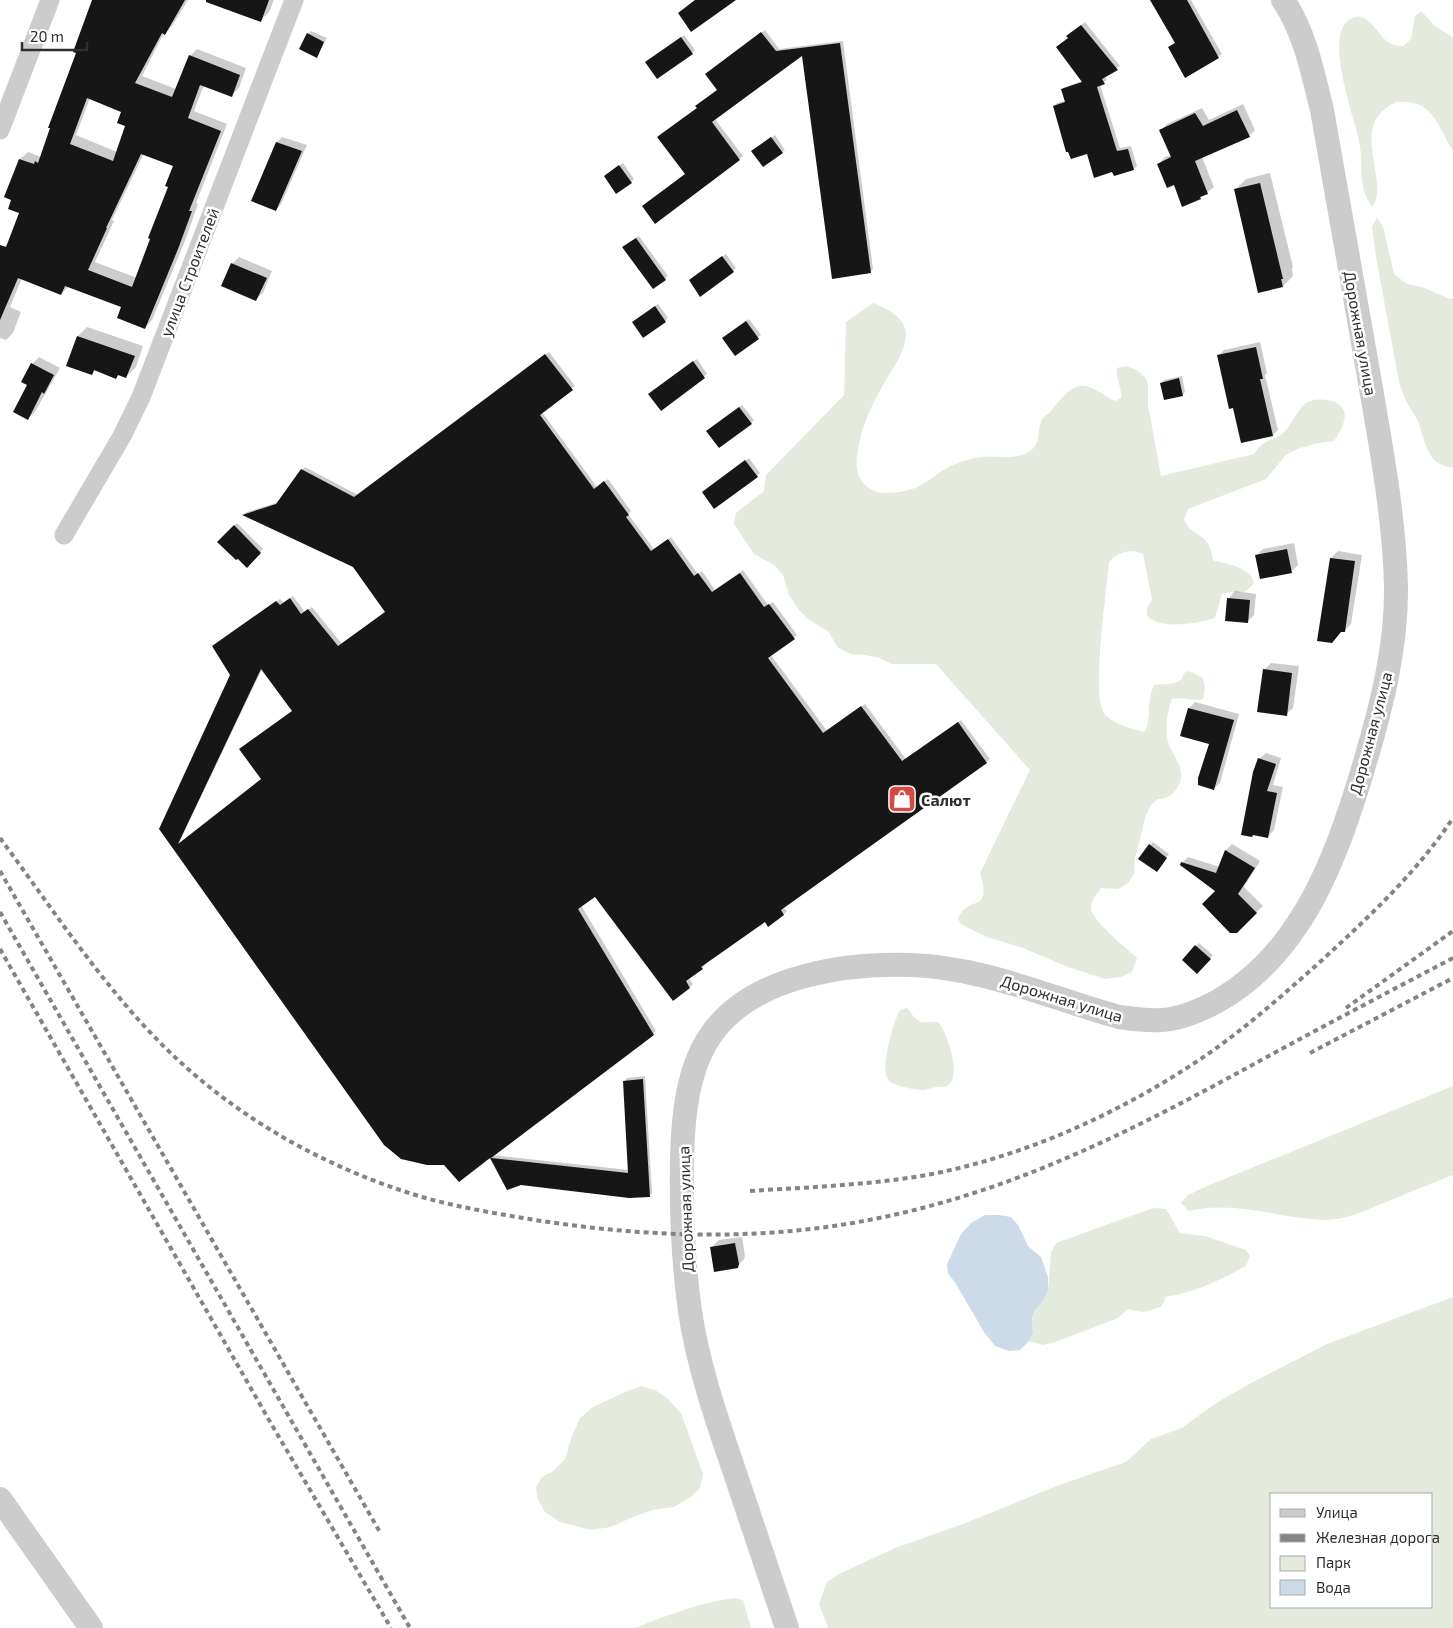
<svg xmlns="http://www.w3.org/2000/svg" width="1453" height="1628" viewBox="0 0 1453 1628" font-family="'Exo 2',sans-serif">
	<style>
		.green { fill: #e4ebde; fill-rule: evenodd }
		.water { fill: #cddae8 }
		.shadow { fill: #0003; fill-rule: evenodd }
		.building { fill: #161616; fill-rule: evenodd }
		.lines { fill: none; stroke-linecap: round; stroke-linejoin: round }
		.minor { stroke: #ccc; stroke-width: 19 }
		.tertiary { stroke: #ccc; stroke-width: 24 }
		.rail { stroke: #848484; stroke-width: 4; stroke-dasharray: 5 4; stroke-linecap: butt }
		.labels { text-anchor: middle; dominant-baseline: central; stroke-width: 5; stroke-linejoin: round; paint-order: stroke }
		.street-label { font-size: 16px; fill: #2f2f2f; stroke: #fff }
		.poi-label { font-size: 16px; font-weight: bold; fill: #2f2f2f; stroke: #fff; text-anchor: start }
	</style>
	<rect width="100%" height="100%" fill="#fff"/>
	<!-- green -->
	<path class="green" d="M1421,11l14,15 18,11v114c-16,-25 -19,-52 -56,-49 -5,1 -9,5 -13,8 -30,22 6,76 -12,97 -15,-21 -8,-42 -13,-66 -5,-24 -35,-105 -10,-121 19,-13 29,18 42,24 3,1 8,2 12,2l8,-7 4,-23z
		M1377,218l6,8 11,48 13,10 15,3 28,12 3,-1v169c-25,1 -29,-28 -35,-46 -3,-7 -9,-13 -12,-20 -3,-6 -5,-13 -7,-19l-23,-125 -4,-30z
		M873,303c13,5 33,14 33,32 -1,19 -16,37 -25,54 -12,21 -21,43 -24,67 -2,16 3,30 20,36 10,3 35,-1 44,-7 11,-6 20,-15 32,-20 9,-4 19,-7 29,-8 15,-2 31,3 45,-4 16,-9 9,-22 15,-33 1,-3 6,-6 8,-8 9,-9 19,-28 35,-26 9,1 21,11 30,15l6,-3c1,-11 -5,-18 -4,-30l9,-2 11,4 8,7 3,7v21l13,71 93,-22c3,-4 5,-8 10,-11 9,-5 14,-4 23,-14 6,-8 12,-22 21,-27 5,-3 13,-3 19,-2 27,5 18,25 7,41l-16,2 -21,6 -11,6 -20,24 -78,30 -4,11c11,21 25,10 29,40 14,5 36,5 41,23 -12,16 -17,6 -32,11l-7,24c-18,5 -55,13 -68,-3v-7l5,-8 -9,-46c-13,-6 -25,-2 -34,8 -2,27 -18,132 -5,151 8,11 28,16 41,19 7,-15 1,-32 9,-47 13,-2 27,2 30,-12l5,-2 14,7 2,10 -2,11c-11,3 -20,-3 -31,0 -4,11 -7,26 -5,38 3,20 25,33 8,54 -5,6 -10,8 -17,8l-7,6 -5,10 -11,43 -1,16 -6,9 -10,6 -17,-1c-4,6 -11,14 -10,21 2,12 36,40 46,49l-5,14 -11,5 -16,2 -37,-12 -45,-19 -36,-11 -17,-8 -9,-5 -3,-5c9,-26 35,-3 22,-46l50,-103 -94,-106h-44l-13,-6 -14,-3 -14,-1 -13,-6 -10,-17 -19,-11 -10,-10 -10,-15 -6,-20 -9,-10 -20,-11 -20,-30 2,-11 28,-22 2,-16 78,-80 2,-73z
		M907,1008c4,4 8,13 15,14 5,1 10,-1 16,0 9,10 25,55 9,64 -4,2 -7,0 -11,1 -4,1 -8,2 -12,3 -7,0 -32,-4 -36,-10 -8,-10 5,-59 12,-70z
		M1453,1086v89c-21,8 -43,17 -64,26 -21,8 -44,20 -66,19 -45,-2 -89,-20 -134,-9l-8,-8 7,-8 19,-9z
		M1153,1208l13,1 14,24 25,3 41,14 4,6 -4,10c-26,14 -50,26 -80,31l-5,10 -18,5 -15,-3 -10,9 -60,23 -15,4 -14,-4 4,-8 -1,-13 3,-10 9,-10 4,-10 3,-38 5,-9z
		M1453,1297v331h-625l-9,-24 8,-22 12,-8 56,-26 68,-24 96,-39 67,-23 25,-23 31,-11 31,-23 36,-21 78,-40zM1272,1494h160v113h-160z
		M641,1386l14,4 12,8 14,15 22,61 -3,14 -9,9 -17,10 -22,3 -19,7 -22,10 -20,3 -31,-8 -15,-10 -8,-14 -1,-11 6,-10 11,-6 12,-12 7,-23 8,-18 13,-11 32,-15z
		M735,1598l8,2 8,28h-117c33,-12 66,-26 101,-30z"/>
	<!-- water -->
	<path class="water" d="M985,1215h14l12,2 7,8 10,21 13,11 7,20v13l-4,10 -9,10 -3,9 1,14 -4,8 -9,9 -11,1 -14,-5 -11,-14 -28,-48 -8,-11 -1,-9 14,-30 10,-11z"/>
	<!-- shadow -->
	<path class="shadow" d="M93,0h95l-16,26 -8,7 -22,43 34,13 14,-33 7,-7 49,19 -7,20 -7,7 -28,-10 -10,26 33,13 -31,79 2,1 -13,37 -33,79 -7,8 -22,-22 -54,-20 -8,8 -39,-16 -12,29 11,5 -8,21 -7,7 -6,-2v-82l4,-9 6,-6 11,-28 -8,-14 -7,-3 14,-37 8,-7 13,5 37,-105zM90,98l33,13 4,15 -10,26 -41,-17zM144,153l31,12 -6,22 -32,91 -42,-16 19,-41 -2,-1z
		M213,0h61l-5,12 -9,9z
		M1157,0h34l31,54 -37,22 -16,-28 7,-5z
		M1085,22l35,44 -15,10 2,4 -7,5 20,63 11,-2 6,20 -3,3 -21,1 -25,-18 -34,-46 3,-3 8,-2 -3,-11 3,-3 17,-6 -13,-43 2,-5z
		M765,30l14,19 64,-8 30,228 -3,3 -67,-218 -88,65 28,37 -88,66 31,-48 -25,-40 37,-27 20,-18 -8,-18z
		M311,31l16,7 -10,18 -9,-22z
		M684,35l11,15 -3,3 -46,9z
		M1243,104l12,26 -6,6 -47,21 12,30 -14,11 -26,-14 -15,-20 6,-7 7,-2 -11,-25 6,-6 35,-16 7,12z
		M775,135l10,15 -3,2 -26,-4z
		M282,137l25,8 -26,59 -5,6 1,-68z
		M623,163l11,16 -3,3 -26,-6z
		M1270,173l23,94 -1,2 1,7 -10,10 -47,-97 10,-10z
		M639,236l29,40 -3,3 -38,-35z
		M726,254l10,14 -3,3 -40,6z
		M239,257l33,14 -9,22 -7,6 -33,-14 9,-21z
		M658,304l10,14 -3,3 -28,-1z
		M749,319l12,16 -25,19 -9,-19z
		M87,327l56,19 -7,21 -10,10 -7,-3 -3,3 -20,-7 -4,4 -14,-38z
		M1260,342l7,31 -2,2 13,55 -5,5 -31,7 -8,-35 -15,-52 5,-5z
		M549,352l26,34 -33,26 55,75 11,-8 23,32 -3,3 26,35 17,-12 27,37 4,-3 13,19 28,-20 25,35 5,-3 24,33 -26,20 56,76 38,-27 41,55 55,-39 29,39 -207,148 4,4 -3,3 -15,11 -4,-5 -61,43 1,2 -3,3 -13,10 4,6 -3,3 -95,-91 -14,9 75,126 -164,124 137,15 -5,-88 3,-4 18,-2 7,117 -3,3 -129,-13 -13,6 -16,-33 -331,-327 72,-154 -15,-32 63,-44 4,4 9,-7 12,16 7,-5 30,37 44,-33 -32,-45 -110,-52 3,-2 32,-10 26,-35 53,28zM262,669l31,42 -31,68 -84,66z
		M39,357l21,11 -25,44 -7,6 1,-34 -6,-3 9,-17z
		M697,359l10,15 -46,35 -8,-18z
		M1182,376l3,16 -3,3 -21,-12 3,-3z
		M742,405l12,15 -3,3 -40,5z
		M749,458l11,15 -3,3 -51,13z
		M237,523l26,26 -16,17 -28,-24z
		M1294,543l4,22 -7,7 -35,-16 7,-7z
		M1338,551l24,4 -11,69 -7,7 -13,-73z
		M1235,591l21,3 -2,21 -7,7 -18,-24z
		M1271,663l28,3 -6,42 -7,6 -22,-44z
		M1195,702l44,12 -19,69 -7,6 -3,-46 -21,-35z
		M1266,753l15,5 -8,27 10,2 -9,43 -6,7 -9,-78z
		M1153,842l16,12 -10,13 -9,-22z
		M1232,844l28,17 -16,26 19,19 -27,26 -19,-42 -35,-27 6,-6 32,10 6,-17z
		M1199,943l14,12 -13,15 -4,-24z
		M742,1237l3,19 -1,3 -7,8 -25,-20 7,-7z"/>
	<!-- building -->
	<path class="building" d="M92,0h93l-20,35 -3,-2 -27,50 37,14 17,-42 51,20 -8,22 -32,-12 -12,33 33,13 -32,80h3l-14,38 -33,80 -28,-11 4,-11 -56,-21 -4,9 -43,-17 -18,42v-75l6,2 13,-34 -11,-4 3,-9 -7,-3 15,-38 15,5 1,-3 3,2 12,-35h-2l28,-75 -3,-1zM87,98l34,14 -4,11 8,3 -12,35 -43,-17zM141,154l32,12 -8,20 3,1 -20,51 2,1 -18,48 -44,-17 19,-42h-1z
		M206,0h63l-8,22 -55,-20z
		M695,0h41l-45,32 -13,-19z
		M1150,0h37l32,58 -34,20 -17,-31 7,-4z
		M1081,25l37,45 -16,9 3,5 -8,3 20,64 11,-2 6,21 -20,6 -2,-4 -18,6 -7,-24 -16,5 -3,-7h-2l-13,-46 12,-4 -4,-13 21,-7 -26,-35 12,-9 -2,-2z
		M761,32l15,19 64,-8 31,230 -39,6 -30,-223 -90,66 28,38 -85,64 -13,-18 43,-32 -28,-37 40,-29 -2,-2 22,-16 -12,-16z
		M307,33l17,9 -7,16 -18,-9z
		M681,37l12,17 -36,25 -12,-17z
		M1237,110l13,27 -55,24 13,33 -8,3 1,2 -19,8 -8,-22 -7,3 -10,-24 14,-7 -12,-27 36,-17 8,13z
		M771,137l12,16 -20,14 -12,-16z
		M276,142l26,9 -26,60 -25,-10z
		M619,165l13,18 -16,11 -12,-18z
		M1260,183l23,96h-2l2,8 -25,6 -24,-104z
		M636,238l30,42 -13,9 -31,-42z
		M722,256l12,16 -34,25 -11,-17z
		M231,263l36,15 -11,23 -35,-15z
		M655,306l11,16 -23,16 -11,-16z
		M746,321l13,18 -24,17 -13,-18z
		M77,336l58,20 -9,22 -8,-3 -2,4 -22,-9 -2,5 -26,-9z
		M1256,347l7,32h-3l13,57 -32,7 -8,-35 -4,1 -12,-54z
		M545,354l28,36 -33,25 54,74 10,-8 25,34 -3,2 25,34 17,-12 26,37 4,-3 14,19 28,-19 24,34 5,-3 26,35 -27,19 55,75 38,-27 41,55 56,-39 29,41 -206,147 3,5 -16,12 -3,-5 -64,45 2,2 -17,12 4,7 -17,13 -78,-104 -17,12 76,126 -163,123 137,15 -5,-92 20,-2 7,118 -21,1 -108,-13 -14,5 -17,-32 -31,24 -15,-17h-17l-26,-6 -17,-14 -225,-316 71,-154 -18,-29 64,-45 4,4 10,-7 11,16 7,-5 30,37 47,-34 -32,-45 -111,-52 34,-11 25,-35 53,28zM261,669l31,42 -53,38 22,30 -83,65z
		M693,361l12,17 -44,33 -13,-17z
		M31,363l23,12 -10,19 -2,-2 -14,28 -15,-8 14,-27 -6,-3z
		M1179,378l4,18 -19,4 -4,-17z
		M739,407l13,17 -33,24 -13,-17z
		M745,460l13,17 -44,32 -12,-17z
		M234,525l27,28 -14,15 -9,-9 -2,1 -19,-18z
		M1287,549l5,24 -32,6 -5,-24z
		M1330,558l25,3 -10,71h-4l-9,11 -15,-2z
		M1227,598l23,2 -2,23 -23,-2z
		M1263,669l29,4 -5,43 -30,-4z
		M1188,708l46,12 -20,70 -16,-5v-7l11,-34 -29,-8z
		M1258,758l18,6 -9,27 10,2 -9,45 -15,-3 -1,2 -11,-2 12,-63z
		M1149,844l18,14 -10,14 -19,-13z
		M1225,850l30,18 -17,26 19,19 -20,20h-7l-28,-29 13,-13 -35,-26 1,-3 35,11z
		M1195,945l16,14 -14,15 -15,-14z
		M735,1243l4,21 -1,4 -24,4 -4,-25z"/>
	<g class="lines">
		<!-- minor -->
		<path class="minor" d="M0,130l50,-130
			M64,535l58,-99 19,-39 153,-397"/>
		<!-- tertiary -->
		<path class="tertiary" d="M0,1499l91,129
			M787,1628c-17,-52 -35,-103 -52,-155 -18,-53 -37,-107 -45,-162 -7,-50 -9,-102 -8,-153 1,-41 5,-91 31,-126 41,-56 132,-69 197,-67 73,2 140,33 209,52 14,2 28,4 42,3 19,-1 38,-9 55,-18 87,-48 123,-150 149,-240 17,-57 32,-117 31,-177 -2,-72 -16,-143 -28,-214 -15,-87 -30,-174 -46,-261 -9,-36 -17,-78 -39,-110"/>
		<!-- rail -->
		<path class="rail" d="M0,838c61,82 117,171 196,238 66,56 143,96 226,121 35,10 71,16 107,22 112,18 227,23 340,1 151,-29 274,-95 407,-168 59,-32 118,-63 177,-94
			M0,871l381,663
			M0,912l410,716
			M0,949l269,471 122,208
			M1346,1008l107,-77
			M1310,1053l143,-75
			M750,1191c61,-4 122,-6 182,-17 97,-19 192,-63 273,-118 41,-28 79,-62 116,-95 48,-44 96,-89 132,-143"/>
	</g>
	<!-- icons -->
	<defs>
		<symbol id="shop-square" viewBox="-11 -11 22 22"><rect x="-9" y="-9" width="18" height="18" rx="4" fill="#d34b44" stroke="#fff"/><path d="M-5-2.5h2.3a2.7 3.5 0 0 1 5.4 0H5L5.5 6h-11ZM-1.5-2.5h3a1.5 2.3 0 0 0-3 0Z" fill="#fff"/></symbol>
	</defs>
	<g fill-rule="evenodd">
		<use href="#shop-square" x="886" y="783" width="32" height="32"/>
	</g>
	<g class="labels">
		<!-- street labels -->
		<g class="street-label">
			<text transform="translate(189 272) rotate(-69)">улица Строителей</text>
			<text transform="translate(1361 333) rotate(80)">Дорожная улица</text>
			<text transform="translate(1370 733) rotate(-75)">Дорожная улица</text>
			<text transform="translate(1062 998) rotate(17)">Дорожная улица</text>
			<text transform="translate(685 1209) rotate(-92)">Дорожная улица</text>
		</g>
		<!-- poi labels -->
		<g class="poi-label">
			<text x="921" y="799">Салют</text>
		</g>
	</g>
	<!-- legend -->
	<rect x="1270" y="1493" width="162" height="115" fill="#ffffff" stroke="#acacac"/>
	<rect x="1280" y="1509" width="25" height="8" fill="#cccccc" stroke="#acacac"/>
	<text x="1316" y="1518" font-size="15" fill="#2f2f2f">Улица</text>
	<rect x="1280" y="1534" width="25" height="8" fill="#848484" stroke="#acacac"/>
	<text x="1316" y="1543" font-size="15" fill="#2f2f2f">Железная дорога</text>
	<rect x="1280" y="1556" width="25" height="15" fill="#e4ebde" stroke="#acacac"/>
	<text x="1316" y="1568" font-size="15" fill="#2f2f2f">Парк</text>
	<rect x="1280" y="1580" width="25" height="15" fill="#cddae8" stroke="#acacac"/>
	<text x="1316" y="1593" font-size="15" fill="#2f2f2f">Вода</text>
	<!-- scale -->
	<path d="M22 42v8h65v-8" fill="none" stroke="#2f2f2f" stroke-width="2.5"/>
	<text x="30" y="42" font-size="15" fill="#2f2f2f" stroke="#ffffff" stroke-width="4" paint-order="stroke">20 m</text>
</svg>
